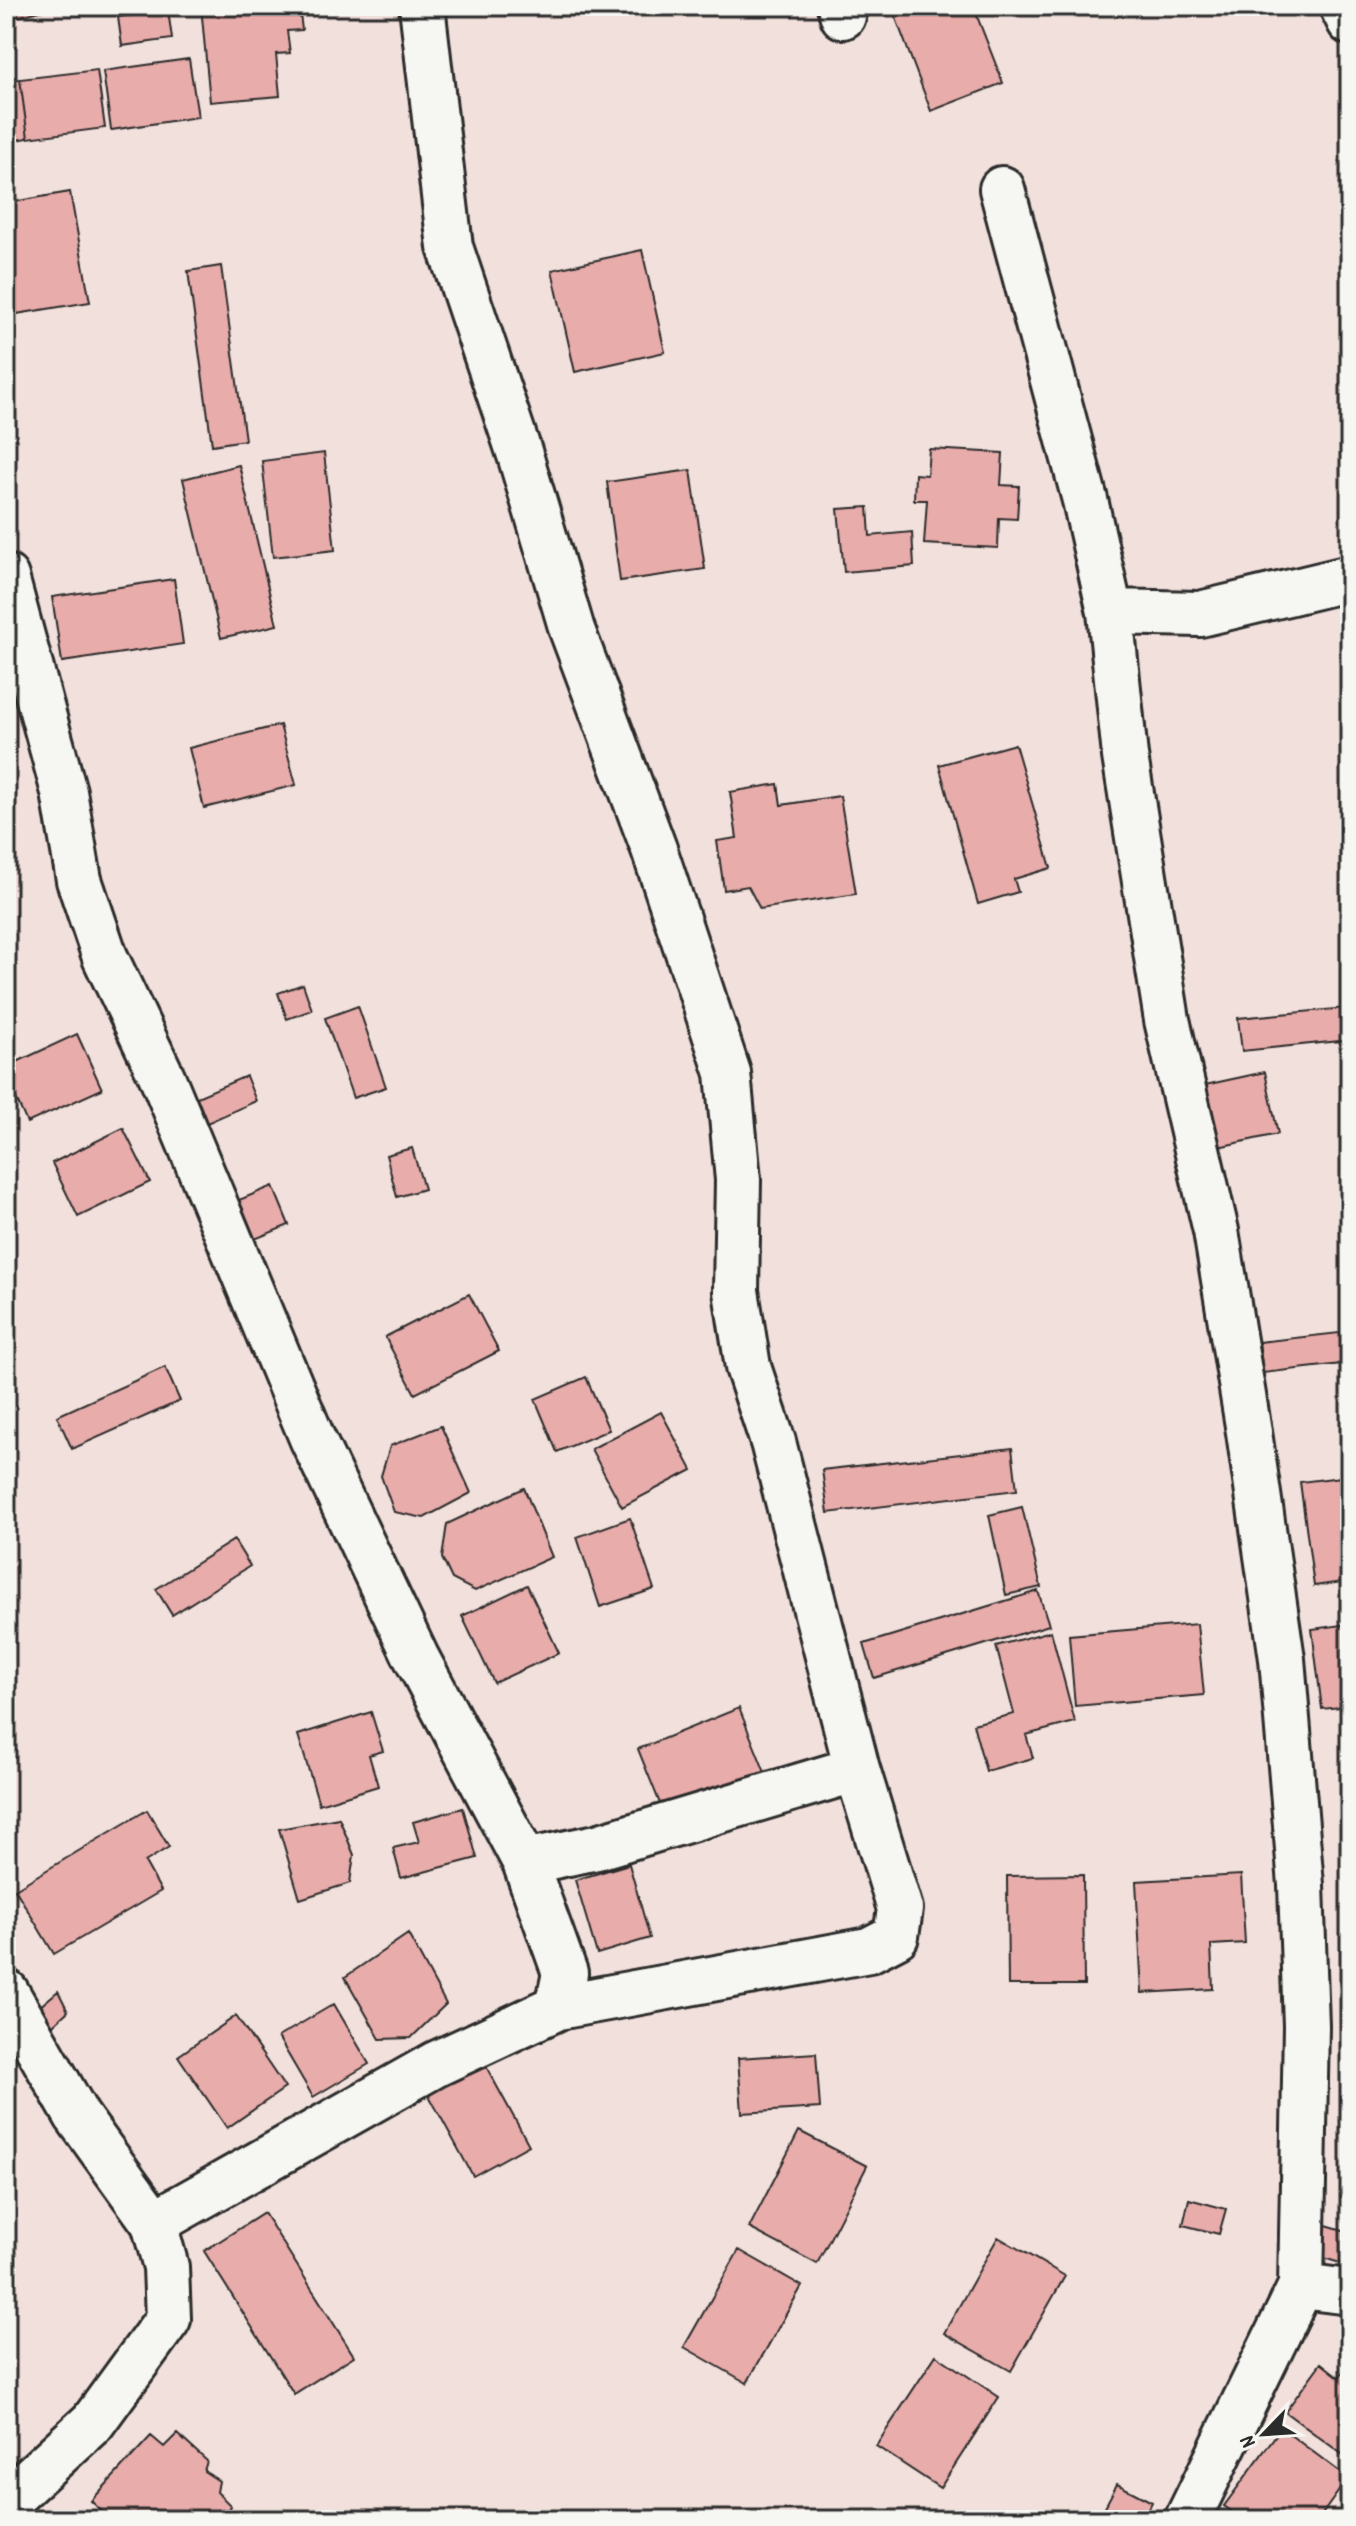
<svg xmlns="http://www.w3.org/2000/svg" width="1356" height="2526" viewBox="0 0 1356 2526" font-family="Dekko,sans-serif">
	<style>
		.building { fill: #e8acaa; stroke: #2b2b2b; stroke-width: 2 }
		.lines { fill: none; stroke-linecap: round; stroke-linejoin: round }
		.minor-casing { stroke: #2b2b2b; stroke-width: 50 }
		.minor { stroke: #f6f6f2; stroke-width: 44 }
	</style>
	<rect width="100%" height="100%" fill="#f2e0dc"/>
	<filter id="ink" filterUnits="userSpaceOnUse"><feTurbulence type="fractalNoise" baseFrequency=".0125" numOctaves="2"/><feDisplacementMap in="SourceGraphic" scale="16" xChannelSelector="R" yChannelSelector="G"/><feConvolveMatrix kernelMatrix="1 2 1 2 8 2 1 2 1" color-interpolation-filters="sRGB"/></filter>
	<g filter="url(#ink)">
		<!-- building -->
		<path class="building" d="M14,6h45l-42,11z
			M201,6h98l3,24 -15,1 3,22 -14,1 4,42 -70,6z
			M911,6h19l2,6 15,-6h26l30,77 -72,28 -37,-98z
			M168,10l4,29 -50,7 -4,-29z
			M189,59l9,58 -87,13 -8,-59z
			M97,70l8,58 -77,10 -8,-59z
			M20,79l8,59 -22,4v-62z
			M70,192l20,110 -80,13 -4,-24v-88z
			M642,250l23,102 -90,20 -23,-102z
			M221,266l24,174 -33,5 -24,-174z
			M929,449l74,4 -2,32 18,1 -2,33 -18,-1 -1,30 -74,-4 3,-44h-13l1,-26 12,1z
			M324,453l11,97 -62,7 -11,-96z
			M239,465l38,160 -56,13 -38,-159z
			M691,470l14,99 -85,12 -13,-99z
			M868,507l2,29 42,-4 2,34 -70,6 -6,-63z
			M174,579l9,65 -121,18 -10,-65z
			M280,725l16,60 -92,23 -15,-60z
			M1015,744l36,124 -37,11 4,13 -40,12 -39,-139z
			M778,784l3,21 59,-9 16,98 -96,15 -12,-23 -24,4 -7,-49 20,-3 -7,-46z
			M303,984l9,26 -25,9 -9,-26z
			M358,1006l28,81 -33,11 -28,-80z
			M1346,1008l4,32 -108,11 -4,-33z
			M77,1034l25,55 -75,34 -21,-47v-9z
			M1265,1072l13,62 -60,13 -13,-62z
			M246,1076l10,25 -49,22 -10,-26z
			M123,1128l27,54 -72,35 -26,-54z
			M412,1148l12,41 -27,8 -11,-42z
			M273,1186l16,39 -34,14 -16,-39z
			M469,1294l30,57 -84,43 -30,-57z
			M1348,1332l2,31 -87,10 -4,-31z
			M165,1367l15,34 -108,48 -15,-33z
			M586,1377l23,53 -52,22 -22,-53z
			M661,1412l31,58 -70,37 -31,-58z
			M441,1426l30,67 -47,25 -30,-6 -13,-36 9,-30z
			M1012,1448l5,42 -189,23 -6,-43z
			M1350,1476v105l-36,5 -14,-104z
			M524,1488l28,69 -77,34 -23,-12 -10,-21 5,-34z
			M1022,1507l19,80 -35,8 -17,-80z
			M630,1518l24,71 -54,18 -23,-70z
			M234,1540l16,26 -78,49 -16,-26z
			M527,1585l32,68 -65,30 -32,-67z
			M1038,1591l11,34 -175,53 -10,-34z
			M1197,1624l7,71 -129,11 -6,-71z
			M1350,1624v82l-28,3 -10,-80z
			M1051,1631l24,91 -49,13 7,23 -47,13 -13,-47 41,-10 -18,-68z
			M739,1708l29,72 -101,41 -29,-72z
			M371,1712l12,39 -14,4 9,31 -59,18 -21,-69z
			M463,1808l14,50 -76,20 -8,-30 26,-6 -6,-20z
			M147,1810l22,37 -24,15 16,29 -107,63 -39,-65z
			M339,1818l15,37 -4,28 -50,16 -21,-70z
			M629,1864l21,74 -53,16 -22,-74z
			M1083,1875l1,110h-76l-1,-109z
			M1241,1875l4,68 -34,2 2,44 -71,4 -6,-112z
			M408,1934l38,70 -35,34 -31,1 -35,-62z
			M58,1991l10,20 -16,15 -14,-18z
			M334,2004l35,60 -56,33 -35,-60z
			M236,2016l49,72 -58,40 -49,-72z
			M816,2053l4,55 -78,5 -4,-55z
			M482,2059l47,86 -56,31 -47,-86z
			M799,2131l68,35 -50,98 -68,-36z
			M1189,2199l37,10 -7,25 -36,-9z
			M264,2213l90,143 -60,38 -90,-143z
			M1326,2225l24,7v34l-33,-10z
			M998,2237l67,39 -54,95 -67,-38z
			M739,2250l63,36 -55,97 -63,-36z
			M936,2355l63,42 -59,91 -64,-42z
			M1350,2362v98l-65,-48 36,-49 18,14z
			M1281,2428l67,50 -30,42h-74l-20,-14z
			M177,2434l30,27 -3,10 15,10 -2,11 14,14 -11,14h-109l-20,-19 60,-65 13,11z
			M1117,2484l35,18 -9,18h-45z"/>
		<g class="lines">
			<defs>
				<path id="minor" d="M422,6l28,241 70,208 52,175 82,219 74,224 10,107 -2,111 12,76 25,75 84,327 -260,78 -72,15
					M840,6l3,10
					M1342,6l8,16
					M1002,189l83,311 25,112 15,144 42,264 49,211 33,201 33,227 19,226 5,141 -5,260 -114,234
					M6,577l58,215 15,88 26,77 58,122 149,359 104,219 109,205 40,111 -7,34 -122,57 -282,159
					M1110,612l90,2 150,-36
					M6,1992l71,124 77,107 12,44 2,52 -75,103 -87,80
					M558,2007l311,-57 27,-14 4,-27 -43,-140
					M1301,2286l49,6"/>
			</defs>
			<!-- minor casing -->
			<use href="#minor" class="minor-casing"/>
			<!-- minor -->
			<use href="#minor" class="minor"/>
		</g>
	</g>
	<!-- margin -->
	<rect width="1356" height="2526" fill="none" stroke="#f6f6f2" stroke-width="32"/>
	<rect x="16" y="16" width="1324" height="2494" fill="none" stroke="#2b2b2b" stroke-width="3" filter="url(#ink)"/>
	<!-- north arrow -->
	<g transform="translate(1264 2434) rotate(245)" stroke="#f6f6f2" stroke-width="6" paint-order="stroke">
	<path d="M0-6L14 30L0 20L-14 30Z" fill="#2b2b2b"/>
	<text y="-12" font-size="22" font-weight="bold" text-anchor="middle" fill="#2b2b2b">N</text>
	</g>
</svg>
